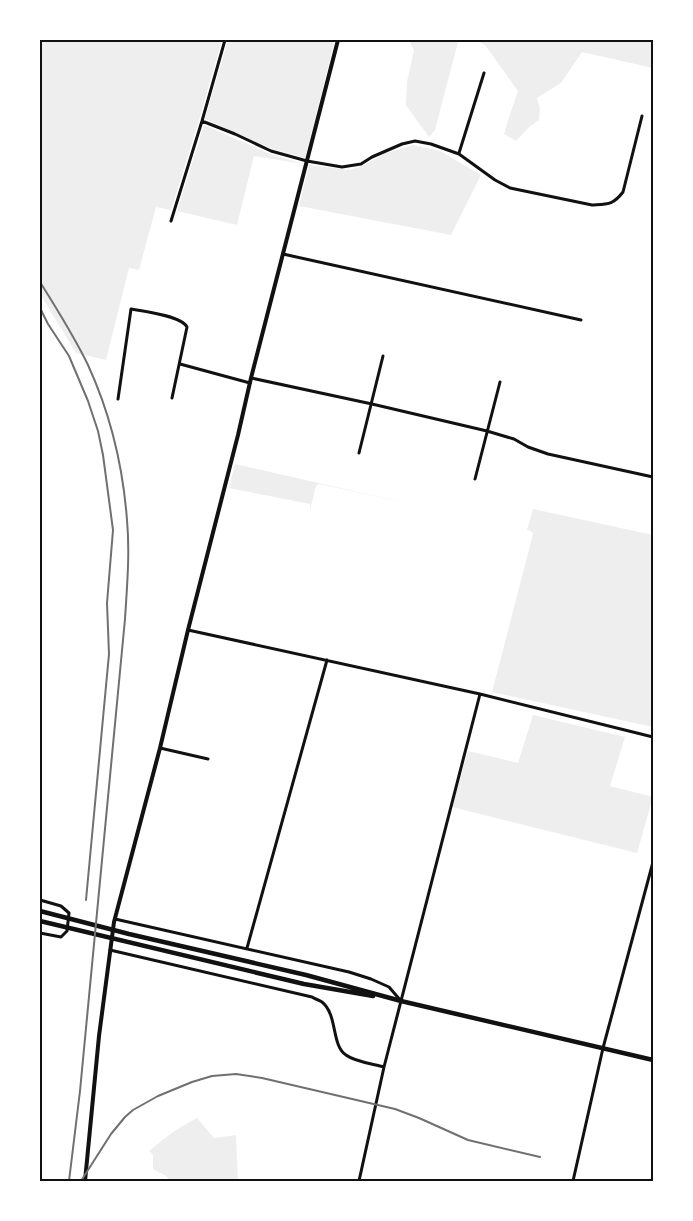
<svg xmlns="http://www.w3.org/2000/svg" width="693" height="1221" viewBox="0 0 693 1221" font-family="Poppins,sans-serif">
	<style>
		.green { fill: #eee }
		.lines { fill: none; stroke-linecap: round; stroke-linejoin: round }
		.minor { stroke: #111; stroke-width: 3 }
		.tertiary { stroke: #111; stroke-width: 4 }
		.secondary { stroke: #111; stroke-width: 4.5 }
		.rail { stroke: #707070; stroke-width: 2 }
		.neatline { fill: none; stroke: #111; stroke-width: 2 }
	</style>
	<rect width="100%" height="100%" fill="#fff"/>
	<!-- green -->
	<path class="green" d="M40,40h182l-23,80 -28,90 -15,-3 -17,63 -10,-2 -23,92 -30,-7 -36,-59z
		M228,40h107l-30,118 -33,-9 -67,-30z
		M409,40h53l-4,2 -23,88 -6,7 -23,-32 1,-23 7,-32z
		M476,40h177v28l-71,-16 -21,31 -24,15 3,11 -1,11 -10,7 -13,14 -12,-7 4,-14 10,-29 -33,-46z
		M204,125l66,29 34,10 -50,-8 -17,69 -60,-14z
		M413,145l27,6 41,24 -30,60 -152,-29 10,-41 40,5 13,-4 24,-13z
		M235,464l180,41 -96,-21 -3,2 -6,24v-6l-81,-16z
		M533,509l120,26v192l-161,-35 41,-158 -2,-3 -4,-1z
		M533,715l92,22 -15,49 43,11 -16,56 -185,-46 16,-56 50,12z
		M197,1118l17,20 22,-3 2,46h-68l-4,-5 -13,-7v-14l-4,-4c17,-14 28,-23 48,-33z"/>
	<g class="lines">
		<!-- minor -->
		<path class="minor" d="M202,121l33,13 36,17 36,10 35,6 19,-3 11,-7 30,-13 13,-3 16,3 28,10 36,26 15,8 82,17c16,-1 21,0 31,-13l19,-76
			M459,153l25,-80
			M171,221l31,-100 23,-81
			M283,254l298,66
			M180,364l70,19
			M251,378l121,26 115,27 27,8 14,8 20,7 105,23
			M118,399l13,-90c12,2 51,7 56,18l-15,71
			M359,453l24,-97
			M475,479l25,-97
			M188,630l292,64 173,43
			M160,748l48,11
			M40,900l21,6 8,7 -2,18 -6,6 -21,-4
			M115,919l234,53 22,7 18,8 12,14
			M247,948l80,-288
			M110,950l202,47c3,2 7,3 10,5 16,13 9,43 24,53 9,7 28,9 38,12
			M359,1181l25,-114 96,-373
			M573,1181l30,-133 50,-186"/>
		<!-- tertiary -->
		<path class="tertiary" d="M85,1181l14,-145 15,-114 46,-174 28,-118 50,-195 13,-57 87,-338"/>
		<!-- secondary -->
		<path class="secondary" d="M40,911l89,23 177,41 95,26 252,59
			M40,921l264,63 69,12"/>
		<!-- rail -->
		<path class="rail" d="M40,282c17,27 34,54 48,83 22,48 35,102 39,155 3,33 0,67 -2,99l-45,472 -11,90
			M40,308l8,16 21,32 19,45 10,30 5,24 10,75 -6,73 2,51 -23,246
			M81,1181l30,-47 14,-17 8,-7 25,-14 34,-14 20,-6 24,-2 26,4 133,31 24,9 49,22 72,17"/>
	</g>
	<!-- border -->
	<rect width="693" height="1221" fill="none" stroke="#ffffff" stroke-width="82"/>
	<rect x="41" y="41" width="611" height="1139" class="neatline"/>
</svg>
